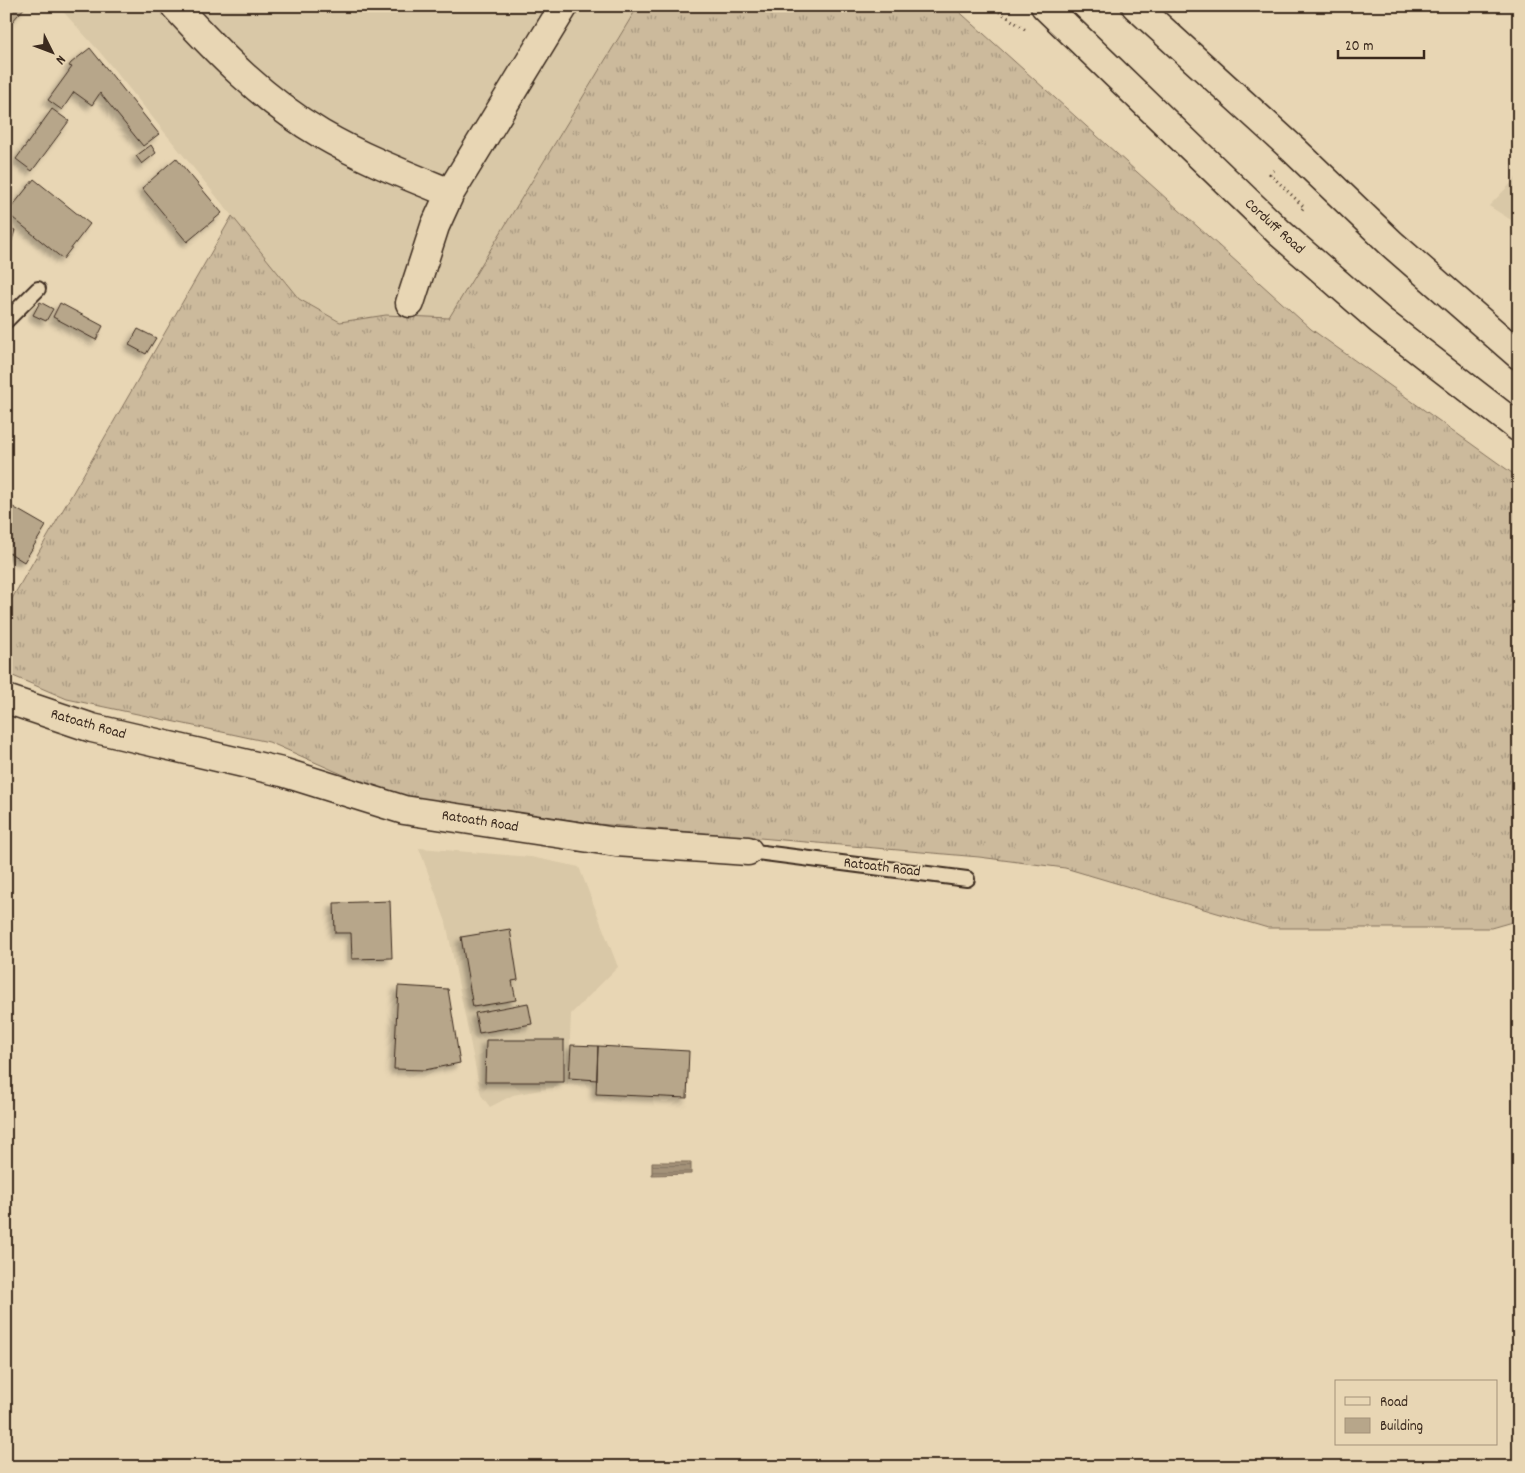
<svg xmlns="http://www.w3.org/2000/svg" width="1525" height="1473" viewBox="0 0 1525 1473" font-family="Dekko,sans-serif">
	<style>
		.built { fill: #d9c8a7 }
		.grass { fill: url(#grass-tufts); stroke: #84725d }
		.water { fill: url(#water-rules); stroke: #7a6855 }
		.building { fill: #b7a68a; stroke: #3b2a1e; filter: url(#shadow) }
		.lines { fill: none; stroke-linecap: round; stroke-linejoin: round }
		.lane-casing { stroke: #3b2a1e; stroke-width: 18 }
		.street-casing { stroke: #3b2a1e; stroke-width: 31 }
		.secondary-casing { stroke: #3b2a1e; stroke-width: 31 }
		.path { stroke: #3b2a1e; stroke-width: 3; stroke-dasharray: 1 4; stroke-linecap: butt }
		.lane { stroke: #e8d6b4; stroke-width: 14 }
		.street { stroke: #e8d6b4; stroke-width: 28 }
		.secondary { stroke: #e8d6b4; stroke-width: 28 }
		.labels { text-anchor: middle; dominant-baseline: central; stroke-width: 4.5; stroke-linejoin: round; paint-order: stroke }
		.street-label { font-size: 15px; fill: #3b2a1e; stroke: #e8d6b4 }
	</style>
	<defs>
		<pattern id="grass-tufts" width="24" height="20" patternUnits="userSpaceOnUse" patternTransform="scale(1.25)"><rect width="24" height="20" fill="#ccba9c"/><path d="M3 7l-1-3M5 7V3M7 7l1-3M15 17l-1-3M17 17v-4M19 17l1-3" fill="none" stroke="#a7977f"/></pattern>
		<pattern id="water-rules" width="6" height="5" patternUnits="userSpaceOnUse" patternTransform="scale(1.25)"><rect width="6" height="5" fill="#a49279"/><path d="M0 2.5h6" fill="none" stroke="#877763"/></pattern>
		<filter id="shadow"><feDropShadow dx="-4.5" dy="4.5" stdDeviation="2.5" flood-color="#0004"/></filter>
	</defs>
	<rect width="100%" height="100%" fill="#e8d6b4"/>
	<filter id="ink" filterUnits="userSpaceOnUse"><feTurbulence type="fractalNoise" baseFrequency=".02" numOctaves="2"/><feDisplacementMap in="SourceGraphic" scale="10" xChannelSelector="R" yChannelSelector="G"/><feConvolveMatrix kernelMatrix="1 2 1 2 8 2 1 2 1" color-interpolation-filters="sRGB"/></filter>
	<g filter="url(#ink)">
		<!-- built -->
		<path class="built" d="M58,6h580l-189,312 -63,-3 -46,7 -41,-23 -200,-248z
			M1519,175v50l-30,-19z
			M419,848l112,9 48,10 39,100 -47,47 -3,71 -55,10 -23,12 -9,-12 -35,-173z"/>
		<!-- grass -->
		<path class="grass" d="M638,6h315l358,323 208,149v442l-28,8h-223l-203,-60 -86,-11 -381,-33 -211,-30 -118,-52 -202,-43 -61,-26v-64l226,-393 67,83 41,23 46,-7 63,3z"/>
		<!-- water -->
		<path class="water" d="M652,1162h39v12l-39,1z"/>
		<!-- building -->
		<path class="building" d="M10,6h16l-15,17 -5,-4v-8z
			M90,48l69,86 -16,12 -43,-53 -8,12 -18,-13 -12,18 -14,-10 24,-33 -3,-1 2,-3z
			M52,109l17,12 -37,50 -16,-12z
			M151,145l5,8 -14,11 -6,-8z
			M176,158l46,55 -35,29 -45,-54z
			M34,179l56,45 -27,35 -56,-46z
			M6,228l9,2 -9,31z
			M40,302l13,7 -7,12 -13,-6z
			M60,303l43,23 -7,14 -43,-23z
			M138,329l18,9 -10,16 -17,-9z
			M6,503l40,23 -22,36 -14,-9 -4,3z
			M390,901l2,57 -40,1 -1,-26h-16l-1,-30z
			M510,929l8,51 -6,1 4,19 -43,7 -12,-70z
			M398,986l50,3 12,74 -35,7 -31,-1z
			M528,1003l4,21 -53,9 -4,-20z
			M486,1040h78v42h-79z
			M571,1045l27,1 -1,34 -28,-2z
			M598,1046l91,5 -2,47 -91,-4z"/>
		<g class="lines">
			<defs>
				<path id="lane" d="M6,321l32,-32
					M748,851l219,28"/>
				<path id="street" d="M175,6c44,48 90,95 146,128 41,24 85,41 129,59
					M410,303l25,-77 15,-33 114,-187
					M6,699l86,29 190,44 122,38 212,32 132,9"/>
				<path id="secondary" d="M1045,6l235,227 101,88 138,107
					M1136,6l157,143 99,95 127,111"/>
			</defs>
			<!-- lane casing -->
			<use href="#lane" class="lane-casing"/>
			<!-- street casing -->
			<use href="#street" class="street-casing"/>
			<!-- secondary casing -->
			<use href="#secondary" class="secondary-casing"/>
			<!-- path -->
			<path class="path" d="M991,6l35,24
				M1274,170l-4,4 34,33 -4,5"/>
			<!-- lane -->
			<use href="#lane" class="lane"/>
			<!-- street -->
			<use href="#street" class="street"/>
			<!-- secondary -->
			<use href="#secondary" class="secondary"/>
		</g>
	</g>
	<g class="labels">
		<!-- street labels -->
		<g class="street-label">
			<text transform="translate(1274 227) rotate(42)">Corduff Road</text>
			<text transform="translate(88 725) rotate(16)">Ratoath Road</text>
			<text transform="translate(480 822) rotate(9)">Ratoath Road</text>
			<text transform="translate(882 868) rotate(7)">Ratoath Road</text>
		</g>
	</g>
	<!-- margin -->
	<rect width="1525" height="1473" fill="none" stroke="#e8d6b4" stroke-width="25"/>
	<rect x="12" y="12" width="1500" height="1448" fill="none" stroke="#3b2a1e" stroke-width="2" filter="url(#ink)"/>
	<!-- legend -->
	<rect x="1335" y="1380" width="162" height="65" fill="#e8d6b4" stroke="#a39178"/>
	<rect x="1345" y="1397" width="25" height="8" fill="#e8d6b4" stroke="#a39178"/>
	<text x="1380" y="1406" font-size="15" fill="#3b2a1e">Road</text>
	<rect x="1345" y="1418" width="25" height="15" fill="#b7a68a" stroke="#a39178"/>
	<text x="1380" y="1430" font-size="15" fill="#3b2a1e">Building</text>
	<!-- north arrow -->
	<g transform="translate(52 52) rotate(132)" stroke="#e8d6b4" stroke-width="4" paint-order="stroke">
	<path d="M0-4L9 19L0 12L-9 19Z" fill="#3b2a1e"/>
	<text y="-8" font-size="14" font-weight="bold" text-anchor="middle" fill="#3b2a1e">N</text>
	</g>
	<!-- scale -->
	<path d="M1338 50v8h86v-8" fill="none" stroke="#3b2a1e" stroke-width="2.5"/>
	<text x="1345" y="50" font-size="15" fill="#3b2a1e" stroke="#e8d6b4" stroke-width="4" paint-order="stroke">20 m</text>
</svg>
